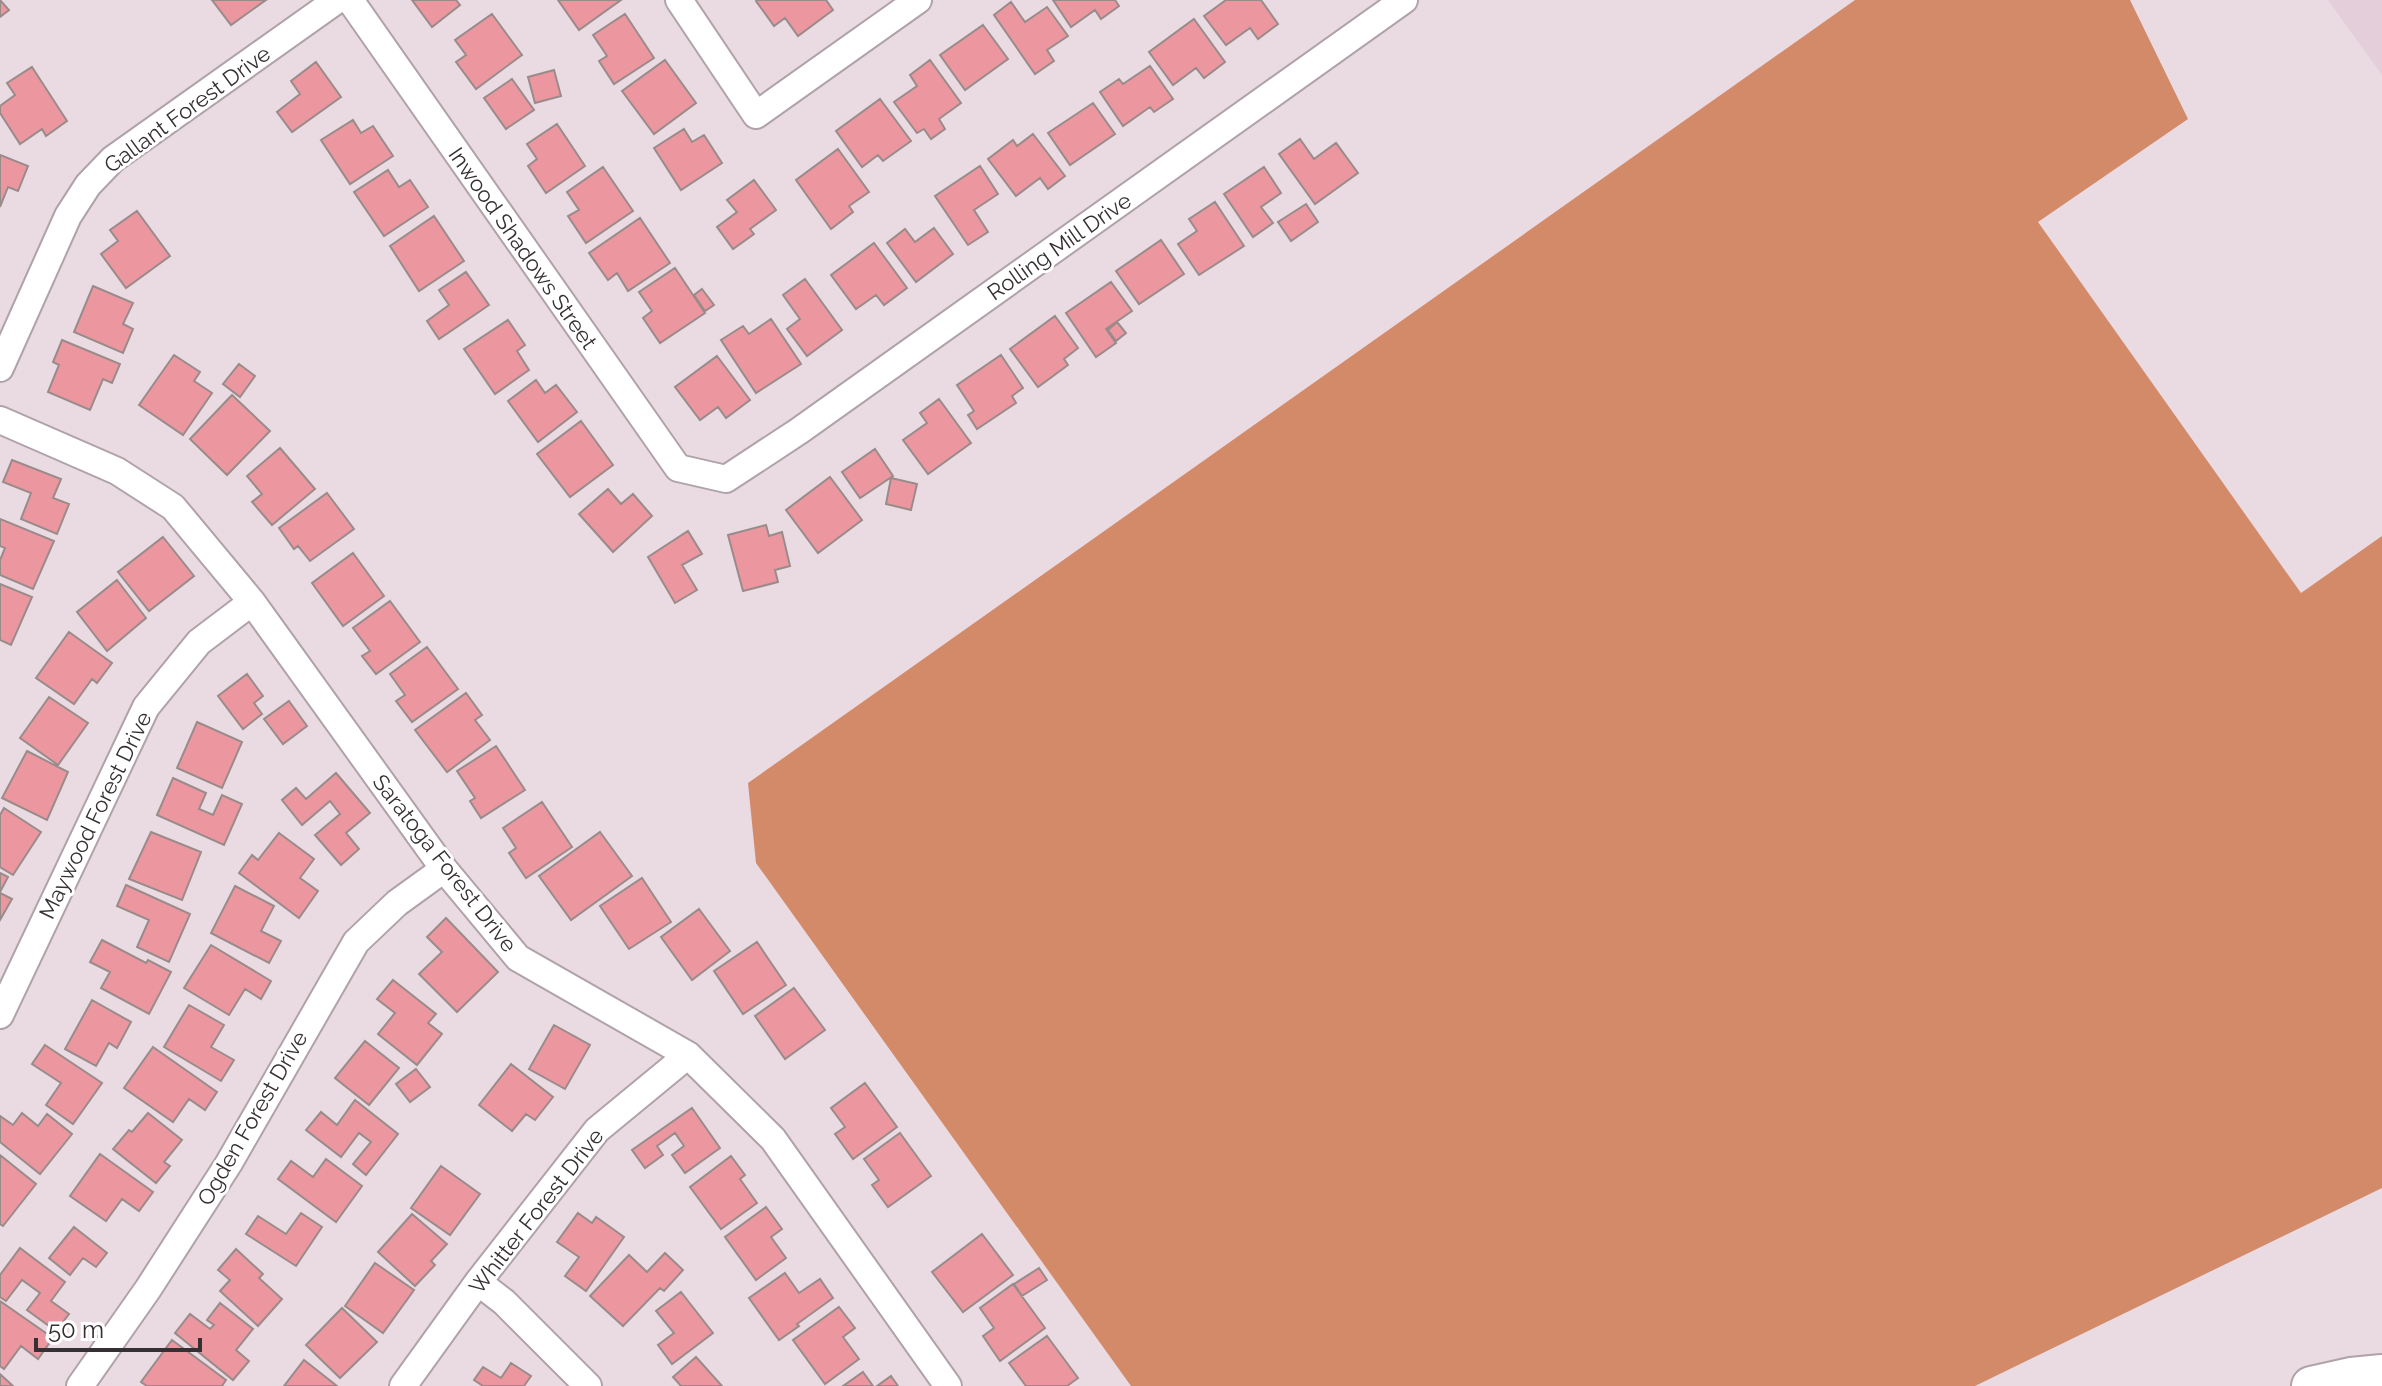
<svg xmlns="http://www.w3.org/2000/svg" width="2382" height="1386" viewBox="0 0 2382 1386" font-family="Raleway,sans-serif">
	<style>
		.built { fill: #e3ceda }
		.forest { fill: #d38a69 }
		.building { fill: #ec979f; stroke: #9a8b8b; stroke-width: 2 }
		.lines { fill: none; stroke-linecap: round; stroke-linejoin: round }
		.street-casing { stroke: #afa2a9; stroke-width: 30 }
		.secondary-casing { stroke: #afa2a9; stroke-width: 42 }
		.street { stroke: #fff; stroke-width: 26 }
		.secondary { stroke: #fff; stroke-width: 38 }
		.labels { text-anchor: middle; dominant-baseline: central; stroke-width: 6; stroke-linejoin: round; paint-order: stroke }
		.street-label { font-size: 22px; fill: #353033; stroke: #fff }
	</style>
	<rect width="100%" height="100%" fill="#eadbe3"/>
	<!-- built -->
	<path class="built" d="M2328,0h54v75z"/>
	<!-- forest -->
	<path class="forest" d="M1855,0h275l58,119 -150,103 263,371 81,-57v652l-407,198h-844l-375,-523 -8,-80z"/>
	<!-- building -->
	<path class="building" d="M0,0l9,10 -9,7z
		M212,0h54l-35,25z
		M412,0h44l4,5 -28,22z
		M558,0h63l-42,30z
		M757,0h69l7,10 -35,26 -13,-18 -11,8 -18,-25z
		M1053,0h62l4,6 -18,13 -6,-9 -24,17z
		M1226,0h35l17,24 -20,15 -8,-11 -24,17 -22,-29z
		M1011,2l14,20 22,-15 21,29 -21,14 7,11 -19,13 -41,-59z
		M492,14l30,41 -46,34 -20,-27 10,-7 -11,-15z
		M625,14l29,44 -40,26 -15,-23 8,-5 -14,-21z
		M1194,19l31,43 -21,16 -8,-10 -23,17 -24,-33z
		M983,25l25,34 -43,31 -25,-35z
		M665,60l31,43 -42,31 -32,-43z
		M930,60l31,43 -22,16 6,10 -14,10 -7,-10 -7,4 -23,-31 23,-16 -7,-11z
		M316,62l25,35 -49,35 -15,-20 23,-18 -9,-13z
		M1150,66l23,33 -19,13 -4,-5 -27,19 -23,-34 19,-13 4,5z
		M32,67l35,54 -21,15 -4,-7 -22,15 -20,-31v-7l15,-11 -8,-12z
		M554,70l7,26 -26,7 -7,-26z
		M512,79l22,31 -28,19 -22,-31z
		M880,99l31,42 -28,20 -5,-6 -16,12 -26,-36z
		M1093,103l22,31 -45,31 -22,-32z
		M353,120l8,13 12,-7 20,30 -43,28 -29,-44z
		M557,124l28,42 -39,27 -18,-27 9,-7 -10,-15z
		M684,129l8,13 12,-7 18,28 -41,27 -27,-42z
		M1033,134l32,42 -17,13 -8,-11 -24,18 -28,-37 25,-19 4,6z
		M1300,139l14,20 22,-16 22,30 -43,31 -36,-50z
		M838,149l31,43 -20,14 4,6 -22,17 -35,-49z
		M0,155l28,11 -10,25 -10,-4 -8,20z
		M980,166l18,28 -24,16 14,22 -20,13 -33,-49z
		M603,167l30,44 -47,32 -18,-27 11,-6 -12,-18z
		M1264,167l17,26 -20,14 12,16 -20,14 -29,-43z
		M388,170l11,17 11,-7 18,27 -44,29 -30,-44z
		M754,180l22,30 -26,19 4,5 -21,15 -16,-22 20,-15 -10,-12z
		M1215,202l29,44 -45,29 -21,-31 19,-13 -8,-12z
		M1306,204l12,18 -27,19 -13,-19z
		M137,211l33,45 -44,32 -25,-34 17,-13 -8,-11z
		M434,216l30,45 -45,30 -29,-45z
		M640,218l30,45 -42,28 -11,-18 -9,7 -19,-27z
		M934,228l19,26 -37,28 -29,-39 18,-14 10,13z
		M1161,240l23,34 -45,30 -23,-33z
		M874,243l33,45 -23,17 -8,-10 -20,14 -25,-34z
		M675,268l30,45 -45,30 -17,-25 9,-7 -13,-19z
		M466,272l23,33 -50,34 -12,-18 22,-16 -10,-15z
		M805,279l37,51 -35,26 -20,-27 13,-10 -17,-24z
		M1111,282l21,29 -26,18 10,14 -20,14 -30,-44z
		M93,286l40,17 -10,21 10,5 -10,24 -49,-21z
		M702,289l12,16 -9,6 -11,-16z
		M1055,316l23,32 -14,11 4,6 -30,22 -28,-38z
		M771,319l30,45 -45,29 -35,-53 22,-14 6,8z
		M508,320l17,25 -8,6 12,19 -34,24 -31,-45z
		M1117,322l9,11 -10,8 -8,-11z
		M62,340l58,24 -8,19 -9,-4 -13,31 -42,-18 11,-27 -6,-3z
		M174,355l26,17 -6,9 18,12 -29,42 -44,-30z
		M1001,355l22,33 -11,8 4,7 -39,26 -9,-14 6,-4 -17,-26z
		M717,356l33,44 -24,18 -8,-11 -18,13 -25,-33z
		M239,364l16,12 -15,21 -17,-13z
		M536,380l9,13 11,-8 21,27 -39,30 -30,-41z
		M232,395l38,36 -43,44 -37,-36z
		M939,399l32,44 -43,31 -25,-34 24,-17 -7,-10z
		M581,421l32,44 -43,32 -33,-43z
		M280,448l35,41 -43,36 -20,-23 10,-8 -15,-18z
		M875,449l18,27 -33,22 -18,-26z
		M12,460l49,19 -8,19 16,6 -12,30 -36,-15 10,-26 -28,-11z
		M830,477l32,43 -44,33 -32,-43z
		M891,478l26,6 -6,26 -25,-6z
		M608,489l13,15 12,-10 19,22 -39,36 -34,-38z
		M327,493l27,36 -44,32 -12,-15 -4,3 -15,-21z
		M0,519l54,22 -21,48 -33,-14v-15l5,-12 -5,-2z
		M766,525l3,11 13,-4 8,34 -15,4 3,12 -35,9 -15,-56z
		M688,531l14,23 -20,11 15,25 -22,13 -27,-46z
		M163,537l31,39 -45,35 -31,-39z
		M353,553l31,43 -41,30 -31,-43z
		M117,580l29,38 -39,33 -30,-39z
		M0,584l32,13 -21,48 -11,-5z
		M390,601l30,41 -44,32 -14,-18 8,-5 -17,-23z
		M69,632l43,31 -15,20 -5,-4 -18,25 -38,-26z
		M427,647l31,42 -46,33 -16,-21 9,-6 -15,-21z
		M247,674l16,22 -9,7 8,11 -19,15 -25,-33z
		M466,693l16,22 -7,5 15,20 -43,32 -32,-42z
		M49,697l39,26 -30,42 -38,-27z
		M289,701l18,25 -24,18 -19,-25z
		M197,722l45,20 -20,46 -45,-20z
		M496,746l29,44 -44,28 -11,-17 5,-3 -18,-27z
		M27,751l41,21 -21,48 -45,-22z
		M336,773l34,40 -24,20 13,16 -18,16 -26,-30 25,-21 -10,-13 -28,24 -20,-25 14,-12 10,11z
		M173,778l33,15 -7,16 14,6 9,-20 20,9 -18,41 -67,-30z
		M542,802l30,45 -46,31 -17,-25 7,-5 -13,-20z
		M4,808l37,24 -28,43 -13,-8v-52z
		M151,832l50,20 -19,48 -53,-21z
		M600,832l32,44 -61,44 -32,-44z
		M279,833l35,26 -14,19 18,13 -19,27 -60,-45 13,-18 6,5z
		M0,873l8,4 -8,15z
		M642,878l29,44 -42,27 -29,-43z
		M126,885l64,29 -21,48 -32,-15 12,-27 -32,-14z
		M235,886l39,20 -13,25 20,10 -12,22 -58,-30z
		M0,893l12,6 -12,21z
		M699,909l31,42 -38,29 -31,-43z
		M446,918l52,54 -41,40 -38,-38 23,-22 -15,-15z
		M102,940l44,23 2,-3 23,12 -22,42 -48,-26 9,-16 -20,-10z
		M757,942l29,43 -43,29 -29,-43z
		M211,945l60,36 -10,18 -16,-10 -16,26 -45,-27z
		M393,980l43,34 -8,9 14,11 -25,31 -39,-31 17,-21 -18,-14z
		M794,988l31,42 -40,29 -30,-43z
		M92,1000l39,22 -14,26 -8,-5 -13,23 -31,-17z
		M189,1005l35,20 -13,22 23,13 -13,21 -57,-34z
		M554,1025l36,20 -25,44 -36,-20z
		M365,1041l34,27 -30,37 -34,-27z
		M45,1045l57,38 -29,41 -27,-19 15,-22 -29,-19z
		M153,1047l64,45 -12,18 -16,-11 -16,23 -49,-34z
		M511,1064l42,33 -18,23 -9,-6 -14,17 -33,-26z
		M416,1069l14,18 -20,15 -14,-18z
		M865,1083l32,44 -44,32 -18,-25 10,-7 -14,-19z
		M355,1100l43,34 -32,41 -13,-11 18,-22 -12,-9 -18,24 -35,-27 15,-18 16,13z
		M692,1108l28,40 -35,25 -13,-18 12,-9 -9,-13 -18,13 6,9 -18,13 -13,-18z
		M22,1113l16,13 9,-12 25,20 -32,40 -40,-32v-26l13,9z
		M148,1113l34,27 -18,22 6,4 -14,17 -43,-34 16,-19 3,2z
		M900,1133l31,43 -43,31 -16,-22 7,-5 -15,-21z
		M100,1154l53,38 -14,19 -17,-12 -16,22 -36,-25z
		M0,1155l36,29 -33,42 -3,-2z
		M731,1156l14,19 -5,4 17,24 -36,26 -31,-42z
		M326,1159l36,27 -26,36 -58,-43 13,-18 22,16z
		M441,1166l39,28 -30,41 -39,-27z
		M766,1207l16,22 -11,8 15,21 -30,22 -31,-43z
		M301,1213l21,14 -26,39 -50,-32 12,-18 28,18z
		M578,1213l14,10 4,-6 28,20 -38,54 -21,-15 14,-19 -22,-15z
		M412,1214l35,30 -16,17 4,4 -20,21 -37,-34z
		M74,1227l33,26 -11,14 -13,-9 -13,17 -21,-17z
		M982,1234l31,41 -50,37 -31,-40z
		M20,1248l45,34 -14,19 18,13 -13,17 -29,-21 13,-17 -18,-13 -16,21 -6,-4v-22z
		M236,1249l27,25 -4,4 23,21 -24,27 -38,-35 10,-11 -12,-10z
		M665,1253l18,17 -19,21 -4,-3 -37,38 -33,-30 39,-41 18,17z
		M375,1263l39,27 -31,43 -38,-27z
		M1039,1268l8,12 -25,16 -8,-12z
		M785,1273l14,20 21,-14 13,19 -36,26 2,2 -20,14 -30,-42z
		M1013,1284l32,44 -45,33 -17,-25 11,-8 -14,-20z
		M681,1292l32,41 -41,31 -14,-19 16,-12 -18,-22z
		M0,1301l53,37 -15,21 -17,-13 -17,23 -4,-3z
		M220,1303l33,26 -17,21 13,11 -16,19 -58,-47 15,-19 20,15 4,-4 -7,-5z
		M839,1307l16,21 -12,9 16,22 -34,25 -32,-44z
		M342,1308l35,34 -37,36 -34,-33z
		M1047,1336l31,42 -11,8h-41l-17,-23z
		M172,1340l54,40 -4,6h-75l-6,-4z
		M696,1357l26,29h-41l-8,-9z
		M304,1360l33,26h-53z
		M511,1363l20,13 -7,10h-41l-9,-6 9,-13 18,11z
		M863,1372l10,14h-30z
		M0,1374l13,12h-13z
		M891,1376l7,10h-21z"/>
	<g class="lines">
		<defs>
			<path id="street" d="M350,0l328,468 48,11 73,-48 605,-431
				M679,0l77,115 162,-115
				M0,368l68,-152 20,-31 25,-26 224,-159
				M0,420l117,51 56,36 79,95 192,267 74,89 170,97 85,84 175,247
				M0,1015l146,-308 53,-65 53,-40
				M478,1282l26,20 84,84
				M80,1386l68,-97 81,-126 127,-221 41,-39 47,-34
				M403,1386l75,-104 119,-152 91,-75"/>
			<path id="secondary" d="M2311,1386l40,-9 31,-3"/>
		</defs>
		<!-- street casing -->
		<use href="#street" class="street-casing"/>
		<!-- secondary casing -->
		<use href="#secondary" class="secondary-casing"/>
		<!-- street -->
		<use href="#street" class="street"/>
		<!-- secondary -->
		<use href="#secondary" class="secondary"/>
	</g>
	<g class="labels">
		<!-- street labels -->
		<g class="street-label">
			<text transform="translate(187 109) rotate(-36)">Gallant Forest Drive</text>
			<text transform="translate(1059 246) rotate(-35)">Rolling Mill Drive</text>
			<text transform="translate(523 248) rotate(55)">Inwood Shadows Street</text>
			<text transform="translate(95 815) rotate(-64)">Maywood Forest Drive</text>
			<text transform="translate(445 863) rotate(52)">Saratoga Forest Drive</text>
			<text transform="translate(252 1118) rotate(-60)">Ogden Forest Drive</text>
			<text transform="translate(536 1211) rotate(-52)">Whitter Forest Drive</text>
		</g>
	</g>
	<!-- scale -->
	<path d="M36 1338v12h164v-12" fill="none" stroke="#353033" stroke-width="4"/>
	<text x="48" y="1338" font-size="24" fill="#353033" stroke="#ffffff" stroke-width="6" paint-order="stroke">50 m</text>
</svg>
